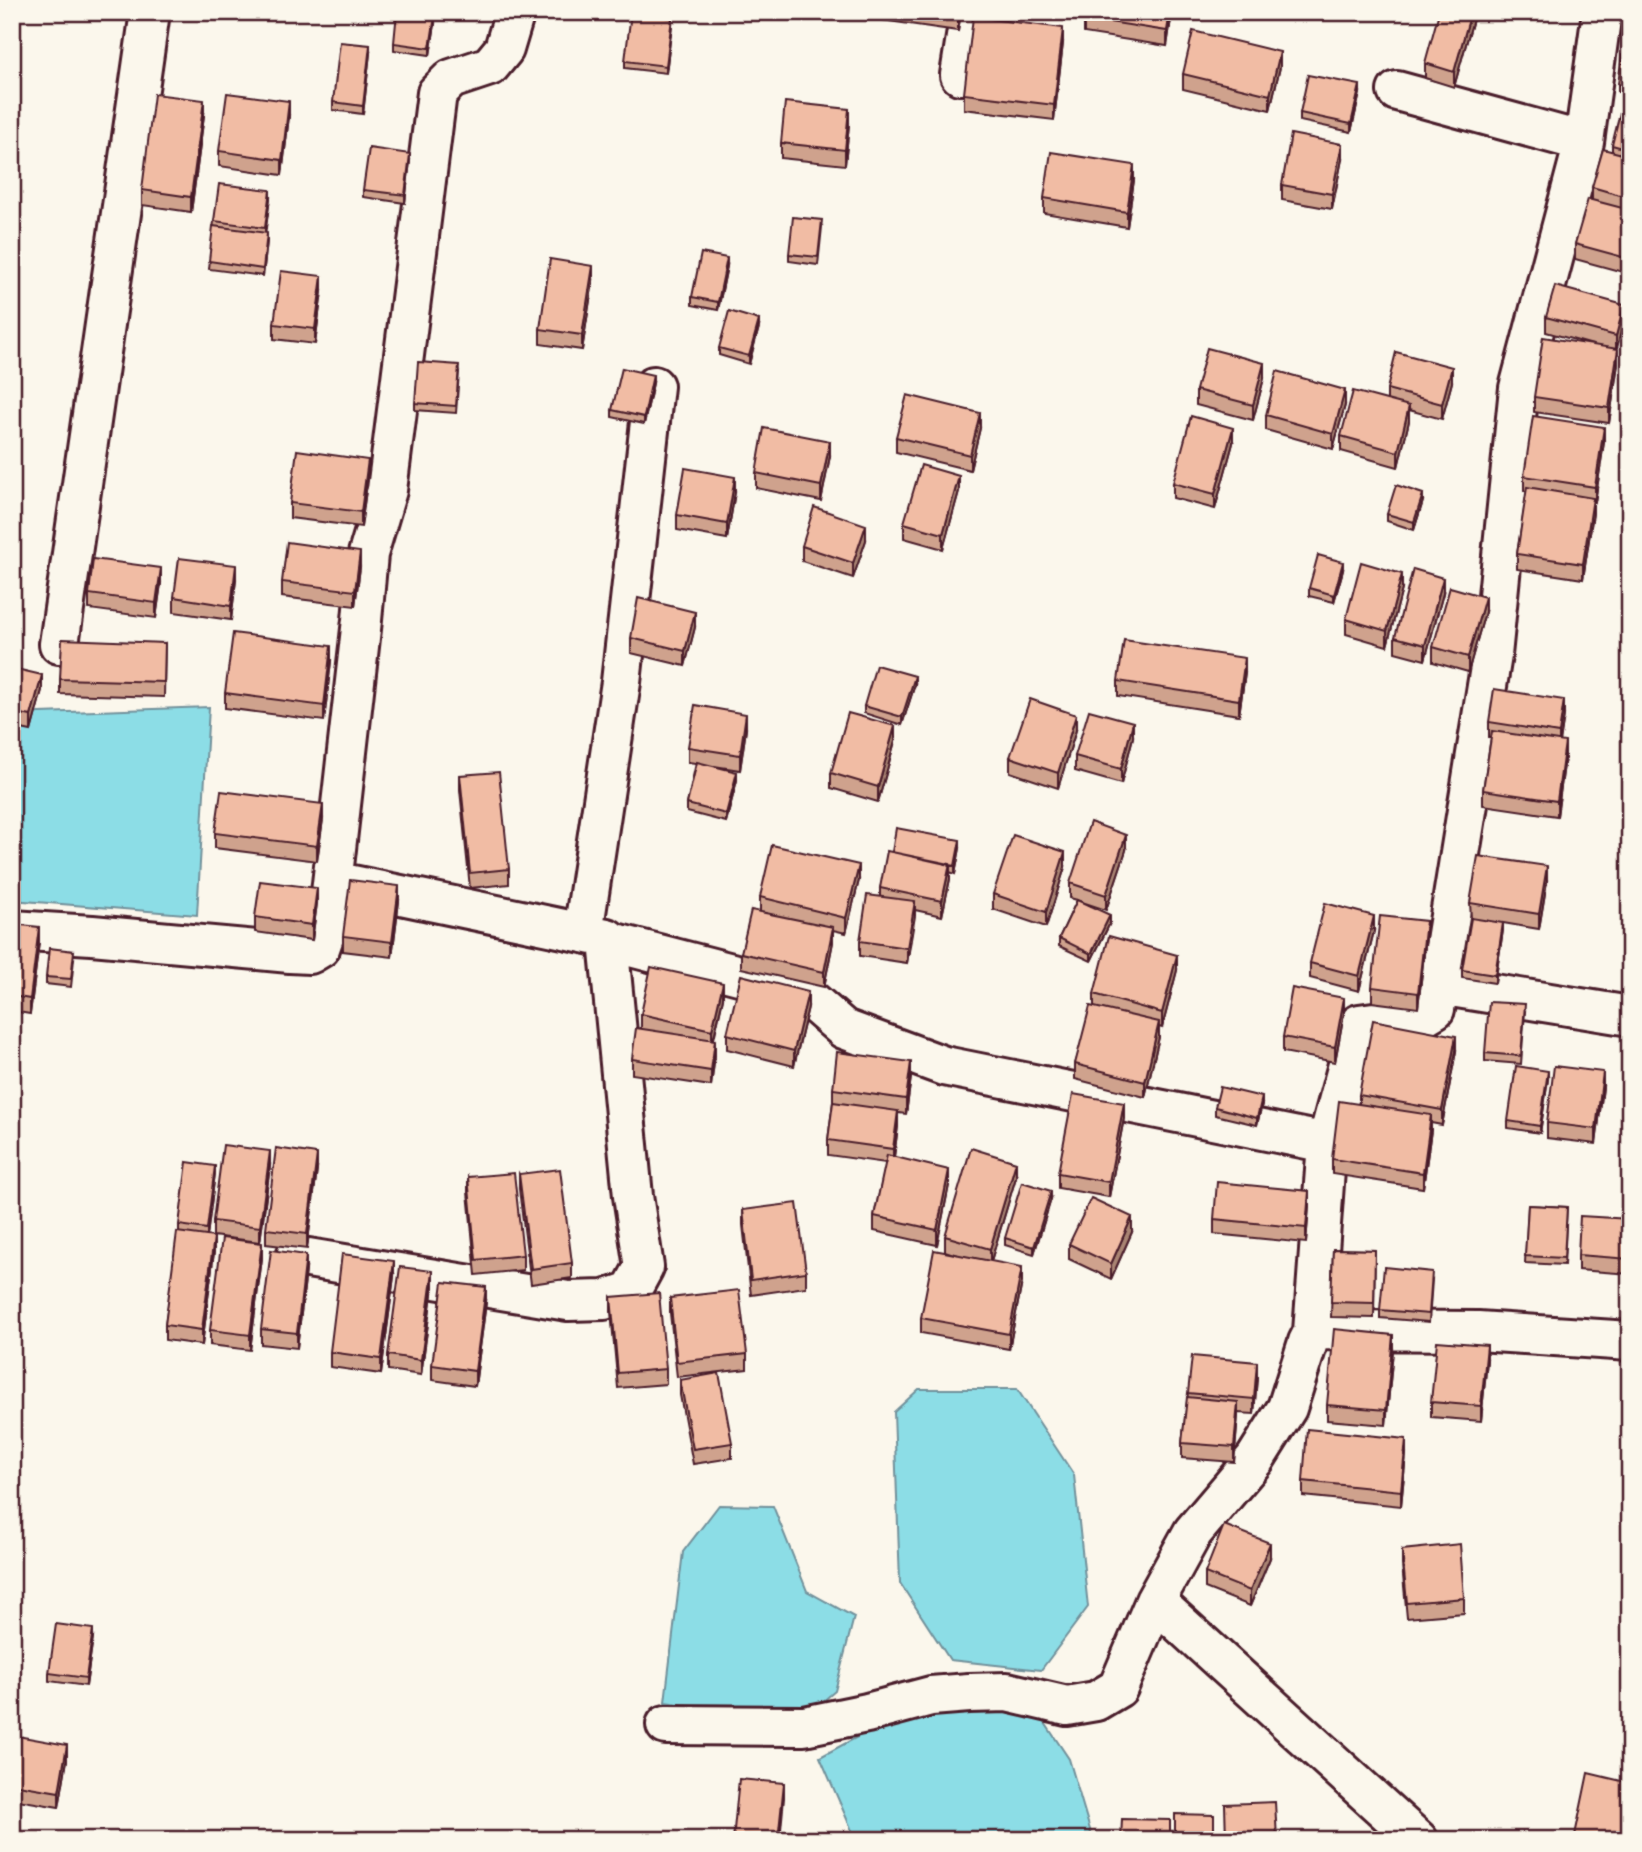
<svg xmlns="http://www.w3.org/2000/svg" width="1642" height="1852" viewBox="0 0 1642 1852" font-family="Mali,sans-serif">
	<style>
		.water { fill: #8cdde6; stroke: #72919b; stroke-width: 2 }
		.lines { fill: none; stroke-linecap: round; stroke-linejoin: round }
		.minor-casing { stroke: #4a1f2b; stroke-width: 44 }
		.minor { stroke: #fbf7ec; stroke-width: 38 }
		.wall { fill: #cfa28d; stroke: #4a1f2b; stroke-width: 2 }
		.shaded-wall { fill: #a98473; stroke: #4a1f2b; stroke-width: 2 }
		.building { fill: #f1bca4; stroke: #4a1f2b; stroke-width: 2 }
	</style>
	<rect width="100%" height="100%" fill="#fbf7ec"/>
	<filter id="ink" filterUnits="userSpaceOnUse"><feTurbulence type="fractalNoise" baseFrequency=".0143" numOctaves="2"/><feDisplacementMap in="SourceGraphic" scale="14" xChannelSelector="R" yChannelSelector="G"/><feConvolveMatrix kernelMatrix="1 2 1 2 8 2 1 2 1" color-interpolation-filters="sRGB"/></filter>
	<g filter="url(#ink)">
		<!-- water -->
		<path class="water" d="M209,707l-12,208 -185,-15v-186z
			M919,1389h98l57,86 14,132 -47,63 -91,-10 -50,-77 -6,-171z
			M719,1505l54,1 34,85 47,26 -19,74 -35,30 -135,-19 18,-150z
			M913,1707l126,7 30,45 24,81h-237l-36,-83z"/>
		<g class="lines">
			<defs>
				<path id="minor" d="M960,75l10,-63
					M1397,91l187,51
					M59,644l91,-632
					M348,884l259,54 1,3 166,43 39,18 31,27 100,37 383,77
					M12,930l80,5 198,18 20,1 10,-6 7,-20 35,-308 6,-66 19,-64 50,-397 14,-14 39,-13 14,-17 11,-37
					M583,933l38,-251 33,-296
					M1439,985l191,31
					M296,1256l272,45 36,-1 27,-9 13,-24 -11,-71 -25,-255
					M1313,1332l14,-189 32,-119 66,-9 10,-6 57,-354 27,-267 65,-246 18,-130
					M1155,1601l263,239
					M666,1725l138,1 63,-13 64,-17 38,-3 38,-1 60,14 29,-5 22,-13 37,-87 38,-69 62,-73 32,-51 21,-66 5,-10 12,-2 153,1 152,10"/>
			</defs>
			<!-- minor casing -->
			<use href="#minor" class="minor-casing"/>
			<!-- minor -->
			<use href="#minor" class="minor"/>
		</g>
		<!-- wall -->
		<path class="wall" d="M874,12h87l-3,19 -84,-12z
			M1172,12l-5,34 -83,-13v-15z
			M1475,12l-21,75 -29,-9v-15z
			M1630,12v39l-8,-2v-15z
			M435,24l-5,31 -36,-5v-7z
			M672,25l-6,48 -41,-5v-7z
			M1063,43l-9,77 -90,-11v-15z
			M370,53l-7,61 -30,-4v-8z
			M1630,56v37l-12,-1v-8z
			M1280,67l-10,43 -87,-21v-15z
			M1360,93l-9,39 -51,-11v-8z
			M1630,107v167l-55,-15v-15l17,-44v-13l20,-36v-6z
			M204,115l-13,97 -49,-7v-15z
			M289,116l-7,59 -63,-9v-15z
			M849,124l-4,41 -64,-7v-15z
			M1342,159l-10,50 -50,-9v-15z
			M410,161l-5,42 -42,-6v-7z
			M1134,180l-7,47 -83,-14v-15z
			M270,198l-5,35 2,8 -4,35 -54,-7 5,-48z
			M822,227l-4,38 -29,-4v-7z
			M727,266l-9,44 -26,-5v-8z
			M593,281l-11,69 -42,-6v-15z
			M322,291l-7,53 -41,-5v-15z
			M1546,317l78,3 -7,28 1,16 -9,59 -75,-11v-15l59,-52 -47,-13z
			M759,327l-10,37 -30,-9v-7z
			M459,372l-3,41 -41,-3v-7z
			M1264,378l-11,42 -57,-15v-15z
			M1452,382l-10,37 -33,-9v11l-11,46 -57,-16v-15l46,-36v-11z
			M653,383l-9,41 -32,-7v-7z
			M1345,405l-12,44 -67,-19v-15z
			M980,428l-10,42 -74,-18v-15z
			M1604,442l-9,60 -2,-1v12l-10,66 -66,-10v-15l10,-63h-3v-15z
			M1233,443l-18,66 -42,-11v-15z
			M830,456l-9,45 -65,-13v-15z
			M368,475l-7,52 -71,-9v-15z
			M959,491l-16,58 -39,-11v-15z
			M735,492l-8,47 -50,-9v-15z
			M1423,501l-9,29 -27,-9v-7z
			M866,540l-13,38 -51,-17v-15z
			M360,567l-5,39 -73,-9v-15z
			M1343,570l-9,32 -25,-6v-8z
			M236,580l-5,40 -57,-8v-15z
			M161,583l-5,35 -67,-9v-15z
			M1402,589l-15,57 -41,-12v-15z
			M1443,593l-18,67 -30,-8v-15z
			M1485,612l-17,60 -35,-10v-15z
			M695,627l-10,39 -54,-13v-15z
			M165,643l-1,54 -104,-3v-15z
			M331,661l-7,60 -99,-13v-15z
			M12,668l30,22 -11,41 -19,-4z
			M1245,673l-6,42 -121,-19v-15z
			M915,684l-13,41 -38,-12v-7z
			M1564,715l-4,27 5,15 -8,59 -74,-11v-15l8,-53h-2v-15z
			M746,729l-6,41 -26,-4 23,14 -11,42 -39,-10v-8l9,-41 -8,-1v-15z
			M1076,730l-18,58 -48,-16v-15z
			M1133,737l-12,47 -46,-13v-15z
			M895,741l-17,61 -47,-14v-15z
			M460,775l49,94v15l-39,4 -10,-98z
			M323,819l-6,42 -102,-13v-15z
			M960,848l-5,26 -5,-2v7l-8,37 -27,-6 -8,53 -47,-7v-15l20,-45v-8l12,-36z
			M1126,850l-20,60 -27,-9 31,22 -19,38 -32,-15v-8l18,-38 -7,-2v-15z
			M1065,867l-19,60 -53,-18v-15z
			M859,880l-13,53 -13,-3v12l-9,45 -83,-19v-15l19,-41v-15z
			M1547,881l-8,48 -36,-6v7l-8,53 -33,-5v-8l9,-52 -1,-15z
			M399,901l-7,56 -49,-6v-15z
			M317,903l-5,37 -57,-8v-15z
			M12,924l27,18 -9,72 -18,-3z
			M1374,931l-15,60 -49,-13v-15z
			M1426,936l-8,72 -46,-6v-15z
			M74,959l-3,28 -25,-3v-7z
			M1177,970l-15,58 -3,-1v10l-14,60 -70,-18v-15l19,-57v-13z
			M723,998l-9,41 1,16 -4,31 -79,-12v-15l9,-30v-15z
			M808,1007l-14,59 -67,-17v-15z
			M1525,1012l-4,52 -36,-3v-8z
			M1344,1013l-9,49 -52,-10v-15z
			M1625,1024h5v51l-6,-1z
			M1456,1051l-14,74 -11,-2v7l-8,58 -91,-14v-15l27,-55v-9z
			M911,1077l-5,37 -8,-1v13l-4,31 55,28 -12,60 -63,-14v-15l12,-53 -58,-8v-15l5,-38v-13z
			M1548,1079l-8,54 -32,-5v-7z
			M1603,1087l-7,57 -49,-6v-15z
			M1262,1104l-5,21 -42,-10v-8z
			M1124,1118l-15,79 -51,-9v-15z
			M270,1166l-10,76 -47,-6v-15z
			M317,1169l-10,80 -41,-5v-15z
			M215,1173l-8,63 7,16 -12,93 -37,-5v-15l14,-93v-7z
			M519,1174l53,89v15l-41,6 -12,-95z
			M468,1177l55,78v15l-47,5 -8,-83z
			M1016,1177l-25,84 31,21 -13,67 -88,-16v-15l33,-64 -9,-3v-15z
			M1051,1199l-17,55 -29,-9v-7z
			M1528,1205l39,2 -3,58 -39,-2z
			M1309,1206l-3,37 -92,-9v-15z
			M743,1210l63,62v15l-55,8 -8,-70z
			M1630,1219v55l-52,-4v-15z
			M1132,1232l-21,47 -42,-20v-15z
			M1333,1249l42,1 -1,68 -43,-1z
			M262,1258l-12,92 -40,-5v-15z
			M306,1270l-9,78 -36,-4v-15z
			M394,1276l-13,98 -51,-7v-15z
			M1432,1280l-3,42 -49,-4v-8z
			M433,1286l-12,89 -33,-5v-15z
			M611,1297l55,72v15l-48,4 -7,-76z
			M670,1298l77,56v15l-70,8 -7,-64z
			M486,1302l-11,84 -43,-6v-15z
			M1393,1350l-7,75 -59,-5v-15z
			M1487,1360l-6,61 -50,-4v-15z
			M1257,1377l-3,37 -16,-1 -4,49 -52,-4v-15l6,-50z
			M680,1380l52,63v15l-39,6 -13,-69z
			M1406,1454l-5,52 -98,-10v-15z
			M1402,1550l62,48v15l-57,5 -5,-53z
			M1270,1558l-20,48 -45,-18v-15z
			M93,1637l-7,49 -37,-5v-8z
			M12,1735l55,25 -8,47 -47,-8z"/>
		<!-- shaded-wall -->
		<path class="shaded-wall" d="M958,12h3l-3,19z
			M1170,12h2l-5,34v-15z
			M1471,12h4l-21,75v-15z
			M435,16v8l-5,31v-7z
			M672,18v7l-6,48v-7z
			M1063,28v15l-9,77v-15z
			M370,45v8l-7,61v-8z
			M1280,52v15l-10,43v-15z
			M1360,85v8l-9,39v-8z
			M204,100v15l-13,97v-15z
			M289,101v15l-7,59v-15z
			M849,109v15l-4,41v-15z
			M1342,144v15l-10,50v-15z
			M410,154v7l-5,42v-8z
			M1134,165v15l-7,47v-15z
			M270,190v8l-5,37v-7z
			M267,233v8l-4,35v-7z
			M727,258v8l-9,44v-8z
			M593,266v15l-11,69v-15z
			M322,276v15l-7,53v-15z
			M1624,305v15l-8,31v-15z
			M759,320v7l-10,37v-8z
			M1618,349v15l-9,59v-15z
			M1264,363v15l-11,42v-15z
			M1452,367v15l-10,37v-15z
			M653,375v8l-9,41v-7z
			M1345,390v15l-12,44v-15z
			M1409,406v15l-11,46v-15z
			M980,413v15l-10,42v-15z
			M1604,427v15l-9,60v-15z
			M1233,428v15l-18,66v-15z
			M830,441v15l-9,45v-15z
			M368,460v15l-7,52v-15z
			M959,476v15l-16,58v-15z
			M735,477v15l-8,47v-15z
			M1423,494v7l-9,29v-8z
			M1593,498v15l-10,66v-15z
			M866,525v15l-13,38v-15z
			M360,552v15l-5,39v-15z
			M1343,562v8l-9,32v-7z
			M236,565v15l-5,40v-14z
			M161,568v15l-5,35v-15z
			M1402,574v15l-15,57v-15z
			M1443,578v15l-18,67v-15z
			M1485,597v15l-17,60v-15z
			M695,612v15l-10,39v-15z
			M331,646v15l-7,60v-15z
			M1245,658v15l-6,42v-15z
			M42,675v15l-11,41v-15z
			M915,676v8l-13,41v-8z
			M1564,700v15l-5,33v-15z
			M746,714v15l-6,41v-15z
			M1076,715v15l-18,58v-15z
			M1133,722v15l-12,47v-15z
			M895,726v15l-17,61v-15z
			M1565,742v15l-8,59v-15z
			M737,772v8l-11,42v-8z
			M323,804v15l-6,42v-15z
			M1126,835v15l-20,60v-15z
			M960,840v8l-5,26v-8z
			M1065,852v15l-19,60v-15z
			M950,864v15l-8,37v-15z
			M859,865v15l-13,53v-15z
			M1547,866v15l-8,48v-15z
			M399,886v15l-7,56v-15z
			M317,888v15l-5,37v-15z
			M915,901v15l-8,47v-15z
			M1110,915v8l-19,38v-7z
			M1374,916v15l-15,60v-15z
			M1426,921v15l-8,72v-15z
			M1503,923v7l-8,53v-8z
			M39,927v15l-9,72v-15z
			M833,927v15l-9,45v-15z
			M1177,955v15l-15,58v-15z
			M723,983v15l-11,47v-15z
			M808,992v15l-14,59v-15z
			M1344,998v15l-9,49v-15z
			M1159,1022v15l-14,60v-15z
			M1456,1036v15l-14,74v-15z
			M715,1040v15l-4,31v-15z
			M911,1062v15l-5,37v-15z
			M1548,1071v8l-8,54v-7z
			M1603,1072v15l-7,57v-15z
			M1262,1097v7l-5,21v-7z
			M1124,1103v15l-15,79v-15z
			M898,1111v15l-5,38v-15z
			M1431,1115v15l-8,58v-15z
			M270,1151v15l-10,76v-15z
			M317,1154v15l-10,80v-15z
			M1016,1162v15l-26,87v-15z
			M215,1166v7l-8,63v-7z
			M949,1170v15l-12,60v-15z
			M1051,1191v8l-17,55v-7z
			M1309,1191v15l-3,37v-15z
			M1132,1217v15l-21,47v-15z
			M214,1237v15l-12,93v-15z
			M262,1243v15l-12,92v-15z
			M306,1255v15l-9,78v-15z
			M394,1261v15l-13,98v-15z
			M1022,1267v15l-13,67v-15z
			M433,1271v15l-12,89v-15z
			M486,1287v15l-11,84v-15z
			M1393,1335v15l-7,75v-15z
			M1487,1345v15l-6,61v-15z
			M1257,1362v15l-3,37v-15z
			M1238,1402v15l-4,45v-15z
			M1406,1439v15l-5,52v-15z
			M1270,1543v15l-20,48v-15z
			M93,1629v8l-7,49v-8z
			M67,1745v15l-8,47v-15z
			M784,1783v15l-4,42h-2z"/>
		<!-- building -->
		<path class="building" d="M397,12l38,4 -5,32 -36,-5z
			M932,12h26v4z
			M1085,12h85l-3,19 -83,-13z
			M1439,12h32l-17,60 -29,-9z
			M1625,12h5v24l-8,-2z
			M631,13l41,5 -6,48 -41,-5z
			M973,17l90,11 -9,77 -90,-11z
			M1193,31l87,21 -10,43 -87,-21z
			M340,42l30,3 -7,61 -30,-4z
			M1622,55l8,1v30l-12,-2z
			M1308,75l52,10 -9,39 -51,-11z
			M227,93l62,8 -7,59 -63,-9z
			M154,94l50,6 -13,97 -49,-7z
			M785,102l64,7 -4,41 -64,-7z
			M1622,105l8,2v43l-18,-5z
			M1291,134l51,10 -10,50 -50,-9z
			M369,148l41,6 -5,41 -42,-5z
			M1603,149l27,7v42l-38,-11z
			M1051,152l83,13 -7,47 -83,-14z
			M219,184l51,6 -5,38 -51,-7z
			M1588,199l42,11v49l-55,-15z
			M793,217l29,3 -4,37 -29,-3z
			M213,226l54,7 -4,36 -54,-8z
			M701,253l26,5 -9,44 -26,-5z
			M550,259l43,7 -11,69 -42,-6z
			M281,271l41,5 -7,53 -41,-5z
			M1555,286l69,19 -8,31 -70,-19z
			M729,311l30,9 -10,36 -30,-8z
			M1543,337l75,12 -9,59 -75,-11z
			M1207,348l57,15 -11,42 -57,-15z
			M1396,352l56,15 -10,37 -55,-15z
			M418,362l41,3 -3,41 -41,-3z
			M622,368l31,7 -9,42 -32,-7z
			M1277,371l68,19 -12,44 -67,-19z
			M1353,391l56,15 -11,46 -57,-16z
			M907,395l73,18 -10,42 -74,-18z
			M1191,416l42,12 -18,66 -42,-11z
			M1533,416l71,11 -9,60 -71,-11z
			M764,428l66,13 -9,45 -65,-13z
			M297,450l71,10 -7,52 -71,-9z
			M921,465l38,11 -16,58 -39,-11z
			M685,468l50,9 -8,47 -50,-9z
			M1396,485l27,9 -9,28 -27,-8z
			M1527,487l66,11 -10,66 -66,-10z
			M814,507l52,18 -13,38 -51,-17z
			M287,542l73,10 -5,39 -73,-9z
			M1318,555l25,7 -9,33 -25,-7z
			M179,558l57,7 -5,41 -57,-9z
			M93,559l68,9 -5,35 -67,-9z
			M1361,562l41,12 -15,57 -41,-12z
			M1413,569l30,9 -18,67 -30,-8z
			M1450,587l35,10 -17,60 -35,-10z
			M638,598l57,14 -10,39 -54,-13z
			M233,633l98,13 -7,60 -99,-13z
			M62,639l103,4 -1,39 -104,-3z
			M1124,640l121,18 -6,42 -121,-19z
			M876,665l39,11 -13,41 -38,-11z
			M12,668l30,7 -11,41 -19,-4z
			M1494,689l70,11 -5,33 -70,-11z
			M1030,699l46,16 -18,58 -48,-16z
			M695,705l51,9 -6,41 -52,-8z
			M1089,710l44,12 -12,47 -46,-13z
			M848,713l47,13 -17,61 -47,-14z
			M1492,731l73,11 -8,59 -74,-11z
			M697,762l40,10 -11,42 -39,-10z
			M499,772l10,97 -39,4 -10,-98z
			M221,791l102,13 -6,42 -102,-13z
			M1090,822l36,13 -20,60 -36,-12z
			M896,828l64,12 -5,26 -63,-14z
			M1013,835l52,17 -19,60 -53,-18z
			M772,845l87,20 -13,53 -86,-21z
			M887,851l63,13 -8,37 -62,-13z
			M1478,856l69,10 -8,48 -69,-11z
			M350,880l49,6 -7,56 -49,-6z
			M260,881l57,7 -5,37 -57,-8z
			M867,895l48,6 -8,47 -47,-7z
			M1077,900l33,15 -19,39 -32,-16z
			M1325,903l49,13 -15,60 -49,-13z
			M751,910l82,17 -9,45 -83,-19z
			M1380,916l46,5 -8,72 -46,-6z
			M1471,918l32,5 -8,52 -33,-5z
			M12,924l27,3 -9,72 -18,-3z
			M1109,936l68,19 -15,58 -68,-19z
			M49,948l25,3 -3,28 -25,-2z
			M651,967l72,16 -11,47 -71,-16z
			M741,975l67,17 -14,59 -67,-17z
			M1292,988l52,10 -9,49 -52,-10z
			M1489,1002l36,2 -4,52 -36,-3z
			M1090,1006l69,16 -14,60 -70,-18z
			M1373,1020l83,16 -14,74 -83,-15z
			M1625,1024h5v36l-6,-1z
			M636,1028l79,12 -4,31 -79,-12z
			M837,1052l74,10 -5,37 -73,-10z
			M1516,1066l32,5 -8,55 -32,-5z
			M1554,1066l49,6 -7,57 -49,-6z
			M1220,1087l42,10 -5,21 -42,-11z
			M1073,1094l51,9 -15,79 -51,-9z
			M1339,1101l92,14 -8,58 -91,-14z
			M833,1102l65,9 -5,38 -65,-9z
			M223,1145l47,6 -10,76 -47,-6z
			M276,1148l41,6 -10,80 -41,-5z
			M971,1148l45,14 -26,87 -45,-13z
			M887,1155l62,15 -12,60 -63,-14z
			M187,1162l28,4 -8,63 -28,-4z
			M560,1169l12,94 -41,6 -12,-95z
			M514,1173l9,82 -47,5 -8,-83z
			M1022,1182l29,9 -17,56 -29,-9z
			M1217,1182l92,9 -3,37 -92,-9z
			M1091,1198l41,19 -21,47 -42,-20z
			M797,1203l9,69 -55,8 -8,-70z
			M1528,1205l39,2 -3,51 -39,-2z
			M1580,1216l50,3v40l-52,-4z
			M177,1232l37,5 -12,93 -37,-5z
			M222,1238l40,5 -12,92 -40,-5z
			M1333,1249l42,1 -1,53 -43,-1z
			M271,1250l35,5 -9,78 -36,-4z
			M934,1250l88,17 -13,67 -88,-16z
			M342,1254l52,7 -13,98 -51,-7z
			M400,1267l33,4 -12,89 -33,-5z
			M1384,1267l48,5 -3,42 -49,-4z
			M443,1282l43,5 -11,84 -43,-6z
			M739,1290l8,64 -70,8 -7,-64z
			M659,1293l7,76 -48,4 -7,-76z
			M1334,1329l59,6 -7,75 -59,-5z
			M1437,1341l50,4 -6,61 -50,-4z
			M1192,1356l65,6 -3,37 -66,-6z
			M719,1373l13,70 -39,6 -13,-69z
			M1187,1397l51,5 -4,45 -52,-4z
			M1307,1429l99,10 -5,52 -98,-10z
			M1224,1525l46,18 -20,48 -45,-18z
			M1460,1544l4,54 -57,5 -5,-53z
			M56,1624l37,5 -7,49 -37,-5z
			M12,1735l55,10 -8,47 -47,-8z
			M1588,1773l42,10v57h-56z
			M739,1779l45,4 -6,57h-45z
			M1275,1802l2,37 -51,1 -1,-36z
			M1175,1814l39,1v25h-39z
			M1122,1819l48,1v20h-49z"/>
	</g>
	<!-- margin -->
	<rect width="1642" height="1852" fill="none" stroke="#fbf7ec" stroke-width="42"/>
	<rect x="21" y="21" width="1600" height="1810" fill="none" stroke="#4a1f2b" stroke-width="2.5" filter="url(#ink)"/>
</svg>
